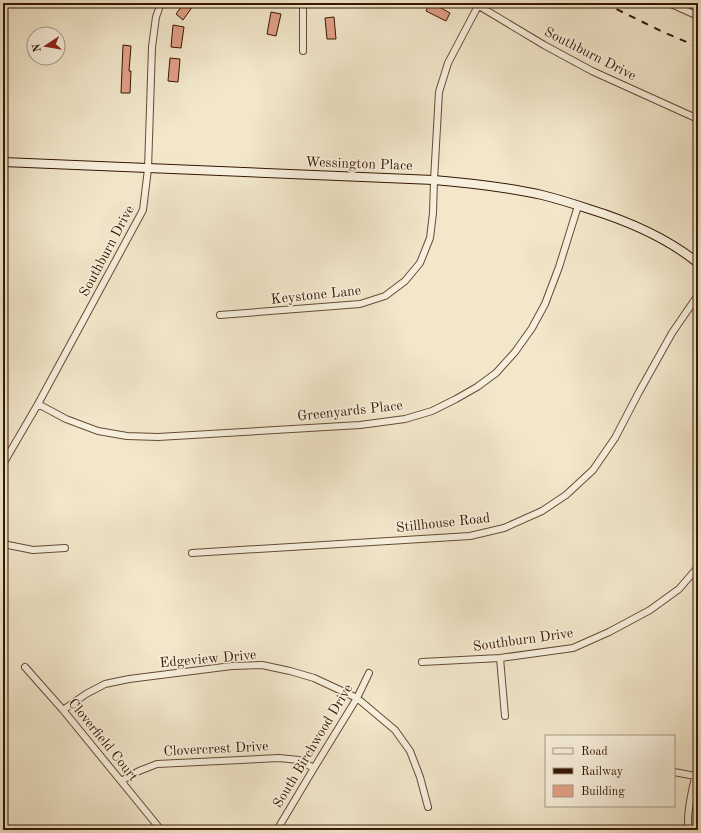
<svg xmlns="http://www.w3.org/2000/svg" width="701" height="833" viewBox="0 0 701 833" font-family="'Old Standard TT',serif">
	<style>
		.green { fill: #b8c69a; stroke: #766e4e }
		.building { fill: #e1a087; stroke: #351701 }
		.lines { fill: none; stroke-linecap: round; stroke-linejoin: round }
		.street-casing { stroke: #644b34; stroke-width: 8 }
		.secondary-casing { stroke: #351701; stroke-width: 10 }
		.street { stroke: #f7efdd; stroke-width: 6 }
		.secondary { stroke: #f7efdd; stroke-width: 8 }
		.rail { stroke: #351701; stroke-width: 2; stroke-dasharray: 7 7; stroke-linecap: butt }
		.labels { text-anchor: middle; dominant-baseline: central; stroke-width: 3.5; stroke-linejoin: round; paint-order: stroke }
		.street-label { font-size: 14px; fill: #351701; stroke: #f7efdd }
	</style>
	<rect width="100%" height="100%" fill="#f2e7cb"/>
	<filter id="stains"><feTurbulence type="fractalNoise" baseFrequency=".005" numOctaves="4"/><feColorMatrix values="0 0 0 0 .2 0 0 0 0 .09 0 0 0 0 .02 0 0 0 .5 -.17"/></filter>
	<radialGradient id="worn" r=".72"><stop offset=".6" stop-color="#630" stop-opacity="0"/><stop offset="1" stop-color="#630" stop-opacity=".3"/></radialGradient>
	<!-- green -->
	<path class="green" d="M674,3h24v10z"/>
	<!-- building -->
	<path class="building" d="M184,3h11l-12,17 -7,-6z
		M430,3h2l18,10 -4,8 -20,-10z
		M271,12l10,2 -5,22 -9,-2z
		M334,17l2,22h-9l-2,-21z
		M173,25l11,2 -3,21 -10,-1z
		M123,45l8,1 -2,25h2l-1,22h-9z
		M170,58l10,1 -2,23 -10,-1z"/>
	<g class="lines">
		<defs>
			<path id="street" d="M474,3l70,42 48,26 106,48
				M669,3l29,13
				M303,51v-48
				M220,315l140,-11 25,-8 20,-15 15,-18 10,-25 3,-25 1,-33 5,-88 9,-29 30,-57
				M38,404l28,15 32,12 29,5 31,1 202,-12 45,-6 27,-8 24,-12 21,-12 19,-14 19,-21 17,-24 13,-24 14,-37 19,-61
				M3,464l35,-60 105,-194 5,-41 4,-122 4,-30 5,-14
				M3,544l30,6 32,-2
				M192,553l278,-17 34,-8 38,-17 24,-16 27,-25 22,-32 24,-46 33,-59 26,-38
				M500,658l5,58
				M422,662l78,-4 73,-10 36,-16 41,-22 29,-21 19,-22
				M25,667l38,43 98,120
				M63,710l23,-16 19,-10 24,-5 103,-13 30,-1 28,6 24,7 43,20 38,32 15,21 10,26 8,30
				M674,772l21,4
				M121,781l18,-10 18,-7 122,-6 20,2 15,8
				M277,830l37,-62 43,-70 12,-25
				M690,830c-1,-3 -2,-6 -2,-9 0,-11 5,-41 10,-50"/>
			<path id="secondary" d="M3,162l431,18c35,3 73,7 108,15 16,4 32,9 47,14 39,12 77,28 109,54"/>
		</defs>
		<!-- street casing -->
		<use href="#street" class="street-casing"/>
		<!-- secondary casing -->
		<use href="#secondary" class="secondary-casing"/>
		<!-- street -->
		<use href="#street" class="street"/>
		<!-- secondary -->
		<use href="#secondary" class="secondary"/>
		<!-- rail -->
		<path class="rail" d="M604,3l57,28 37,16"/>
	</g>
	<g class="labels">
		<!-- street labels -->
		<g class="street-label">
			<text transform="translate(590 54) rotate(27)">Southburn Drive</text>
			<text transform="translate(359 164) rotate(2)">Wessington Place</text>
			<text transform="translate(107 251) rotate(-62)">Southburn Drive</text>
			<text transform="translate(316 295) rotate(-6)">Keystone Lane</text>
			<text transform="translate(350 411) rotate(-6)">Greenyards Place</text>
			<text transform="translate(443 523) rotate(-6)">Stillhouse Road</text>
			<text transform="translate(523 640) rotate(-8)">Southburn Drive</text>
			<text transform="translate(208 659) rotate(-5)">Edgeview Drive</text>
			<text transform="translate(103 740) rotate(51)">Cloverfield Court</text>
			<text transform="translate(313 746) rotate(-59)">South Birchwood Drive</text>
			<text transform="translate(216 749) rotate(-3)">Clovercrest Drive</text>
		</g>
	</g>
	<!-- margin -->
	<rect width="701" height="833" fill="none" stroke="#f2e7cb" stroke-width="16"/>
	<rect x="4" y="4" width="693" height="825" fill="none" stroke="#351701" stroke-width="2"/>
	<rect x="8" y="8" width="685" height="817" fill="none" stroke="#351701"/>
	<!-- legend -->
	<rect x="545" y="735" width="130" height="72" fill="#f7efdd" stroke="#a99985"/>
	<rect x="553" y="748" width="20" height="6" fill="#f7efdd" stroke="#a99985"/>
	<text x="581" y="755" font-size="12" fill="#351701">Road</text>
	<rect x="553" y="768" width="20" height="6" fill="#351701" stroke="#a99985"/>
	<text x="581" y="775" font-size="12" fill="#351701">Railway</text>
	<rect x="553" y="785" width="20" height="12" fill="#e1a087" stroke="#a99985"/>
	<text x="581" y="795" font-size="12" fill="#351701">Building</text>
	<!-- north arrow -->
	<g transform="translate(46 46) rotate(258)"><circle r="19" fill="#f7efdd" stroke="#a99985"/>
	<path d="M0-3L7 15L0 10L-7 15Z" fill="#8f2418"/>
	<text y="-6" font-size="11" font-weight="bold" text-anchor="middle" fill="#351701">N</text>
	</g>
	<rect width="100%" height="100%" filter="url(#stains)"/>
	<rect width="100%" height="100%" fill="url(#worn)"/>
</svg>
